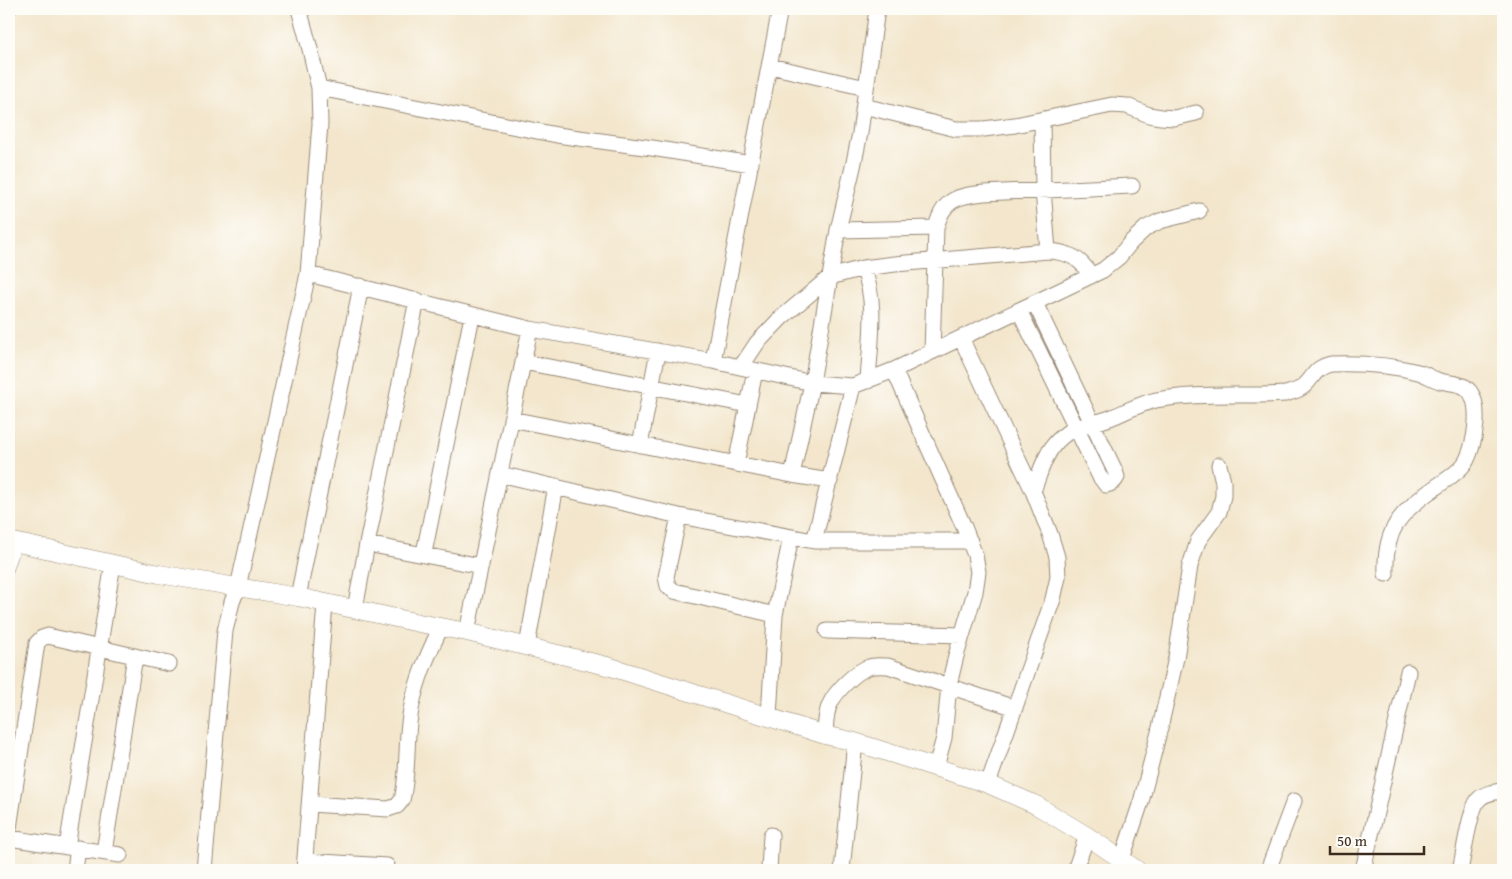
<svg xmlns="http://www.w3.org/2000/svg" width="1512" height="879" viewBox="0 0 1512 879" font-family="'Gentium Book Plus',serif">
	<style>
		.lines { fill: none; stroke-linecap: round; stroke-linejoin: round }
		.service-casing { stroke: #978875; stroke-width: 9 }
		.minor-casing { stroke: #978875; stroke-width: 17 }
		.tertiary-casing { stroke: #978875; stroke-width: 19 }
		.service { stroke: #fff; stroke-width: 8 }
		.minor { stroke: #fff; stroke-width: 15 }
		.tertiary { stroke: #fff; stroke-width: 18 }
		.rail { stroke: #3b2a1e; stroke-width: 4; stroke-dasharray: 8 4; stroke-linecap: butt }
	</style>
	<rect width="100%" height="100%" fill="#fdfcf7"/>
	<filter id="ink" filterUnits="userSpaceOnUse"><feTurbulence type="fractalNoise" baseFrequency=".02" numOctaves="2"/><feDisplacementMap in="SourceGraphic" scale="10" xChannelSelector="R" yChannelSelector="G"/><feConvolveMatrix kernelMatrix="1 2 1 2 8 2 1 2 1" color-interpolation-filters="sRGB"/></filter>
	<filter id="wash" filterUnits="userSpaceOnUse"><feTurbulence type="fractalNoise" baseFrequency=".0096" numOctaves="4" result="noise"/><feDisplacementMap in="SourceGraphic" scale="20" xChannelSelector="R" yChannelSelector="G"/><feGaussianBlur stdDeviation="1.12" result="paint"/><feColorMatrix in="noise" values="0 0 0 0 0 0 0 0 0 0 0 0 0 0 0 0 0 1.4 0 .05"/><feComposite in="paint" operator="in"/></filter>
	<g filter="url(#wash)">
		<rect width="100%" height="100%" fill="#f3e6cc"/>
	</g>
	<g filter="url(#ink)">
		<g class="lines">
			<defs>
				<path id="service" d="M9,570l9,-27"/>
				<path id="minor" d="M299,9l10,36 10,43 1,36 -12,150
					M770,66l96,22
					M319,88l238,47 95,13 99,16
					M864,106l92,23h28l31,-4 97,-20 15,1 22,9 12,2 13,1 22,-5
					M1042,120l1,70 5,61
					M838,230l98,-2
					M863,268c15,35 7,75 5,113
					M1019,310l81,167 6,8c5,-1 9,-3 11,-8l-2,-6 -80,-168
					M530,329l183,32 99,22 41,3 41,-16 209,-100 16,-13 12,-15 15,-14 14,-7 39,-10
					M961,338l72,153 17,43 7,23 1,20 -5,22 -65,185
					M932,352l4,-124c7,-29 21,-32 48,-35l148,-7
					M713,361l67,-352
					M523,362l225,43
					M741,367l16,-24 24,-25 49,-41 33,-9 32,-4 153,-13c20,1 33,7 43,25
					M894,370l70,157 11,28 3,17 -3,20 -19,64 -7,29 -5,53 -8,29
					M511,419l281,56 38,6
					M640,445l18,-94
					M736,464l19,-93
					M500,474l179,42 135,25 39,-155
					M792,475l20,-92 26,-153 15,-63 7,-34 17,-124
					M1033,491c6,-15 10,-32 20,-45 18,-22 32,-19 57,-28 15,-6 29,-14 46,-18 42,-8 86,-3 129,-6 7,-2 13,-3 19,-8 11,-10 10,-18 27,-22 29,-1 60,1 87,8 8,2 14,7 22,9 8,2 18,2 25,6 19,13 10,60 0,76 -7,10 -19,17 -29,24 -36,25 -52,42 -50,87
					M679,516l-13,61 2,9 6,5 101,24
					M814,541h156
					M367,544l114,22
					M424,553l48,-237
					M298,597l63,-311
					M355,609l12,-65 50,-244
					M827,631l135,4
					M527,646l29,-160
					M769,716l6,-101 16,-78
					M825,735c1,-11 0,-21 5,-31 5,-12 26,-33 39,-37 6,-2 12,-1 19,-1l127,42
					M310,804l78,5 9,-3 5,-6c6,-24 4,-52 7,-77 4,-35 17,-65 32,-96
					M9,828l28,-185 5,-5 6,-2 121,28
					M9,838l111,17
					M67,847l46,-283
					M104,852l31,-196
					M1122,859l19,-57 18,-70 17,-74 14,-92 8,-25 21,-29 4,-16v-14l-4,-17
					M305,861l82,5
					M75,870l3,-22
					M204,870l21,-239 7,-29 6,-15 70,-313 222,55 -63,303
					M304,870l21,-266
					M769,870l2,-35
					M842,870l13,-128
					M1075,870l12,-34
					M1268,870l26,-69
					M1363,870l45,-198
					M1460,870c4,-16 9,-58 18,-70 6,-7 16,-8 25,-9"/>
				<path id="tertiary" d="M9,541l150,33 139,23 121,26 48,9 144,35 214,68 30,7 133,42 48,21 51,31 50,34"/>
			</defs>
			<!-- service casing -->
			<use href="#service" class="service-casing"/>
			<!-- minor casing -->
			<use href="#minor" class="minor-casing"/>
			<!-- tertiary casing -->
			<use href="#tertiary" class="tertiary-casing"/>
			<!-- service -->
			<use href="#service" class="service"/>
			<!-- minor -->
			<use href="#minor" class="minor"/>
			<!-- tertiary -->
			<use href="#tertiary" class="tertiary"/>
			<!-- rail -->
			<path class="rail" d="M9,13l10,-4"/>
		</g>
	</g>
	<!-- margin -->
	<rect width="1512" height="879" fill="none" stroke="#fdfcf7" stroke-width="30"/>
	<!-- scale -->
	<path d="M1330 846v8h94v-8" fill="none" stroke="#3b2a1e" stroke-width="2.5"/>
	<text x="1337" y="846" font-size="15" fill="#3b2a1e" stroke="#fdfcf7" stroke-width="4" paint-order="stroke">50 m</text>
</svg>
